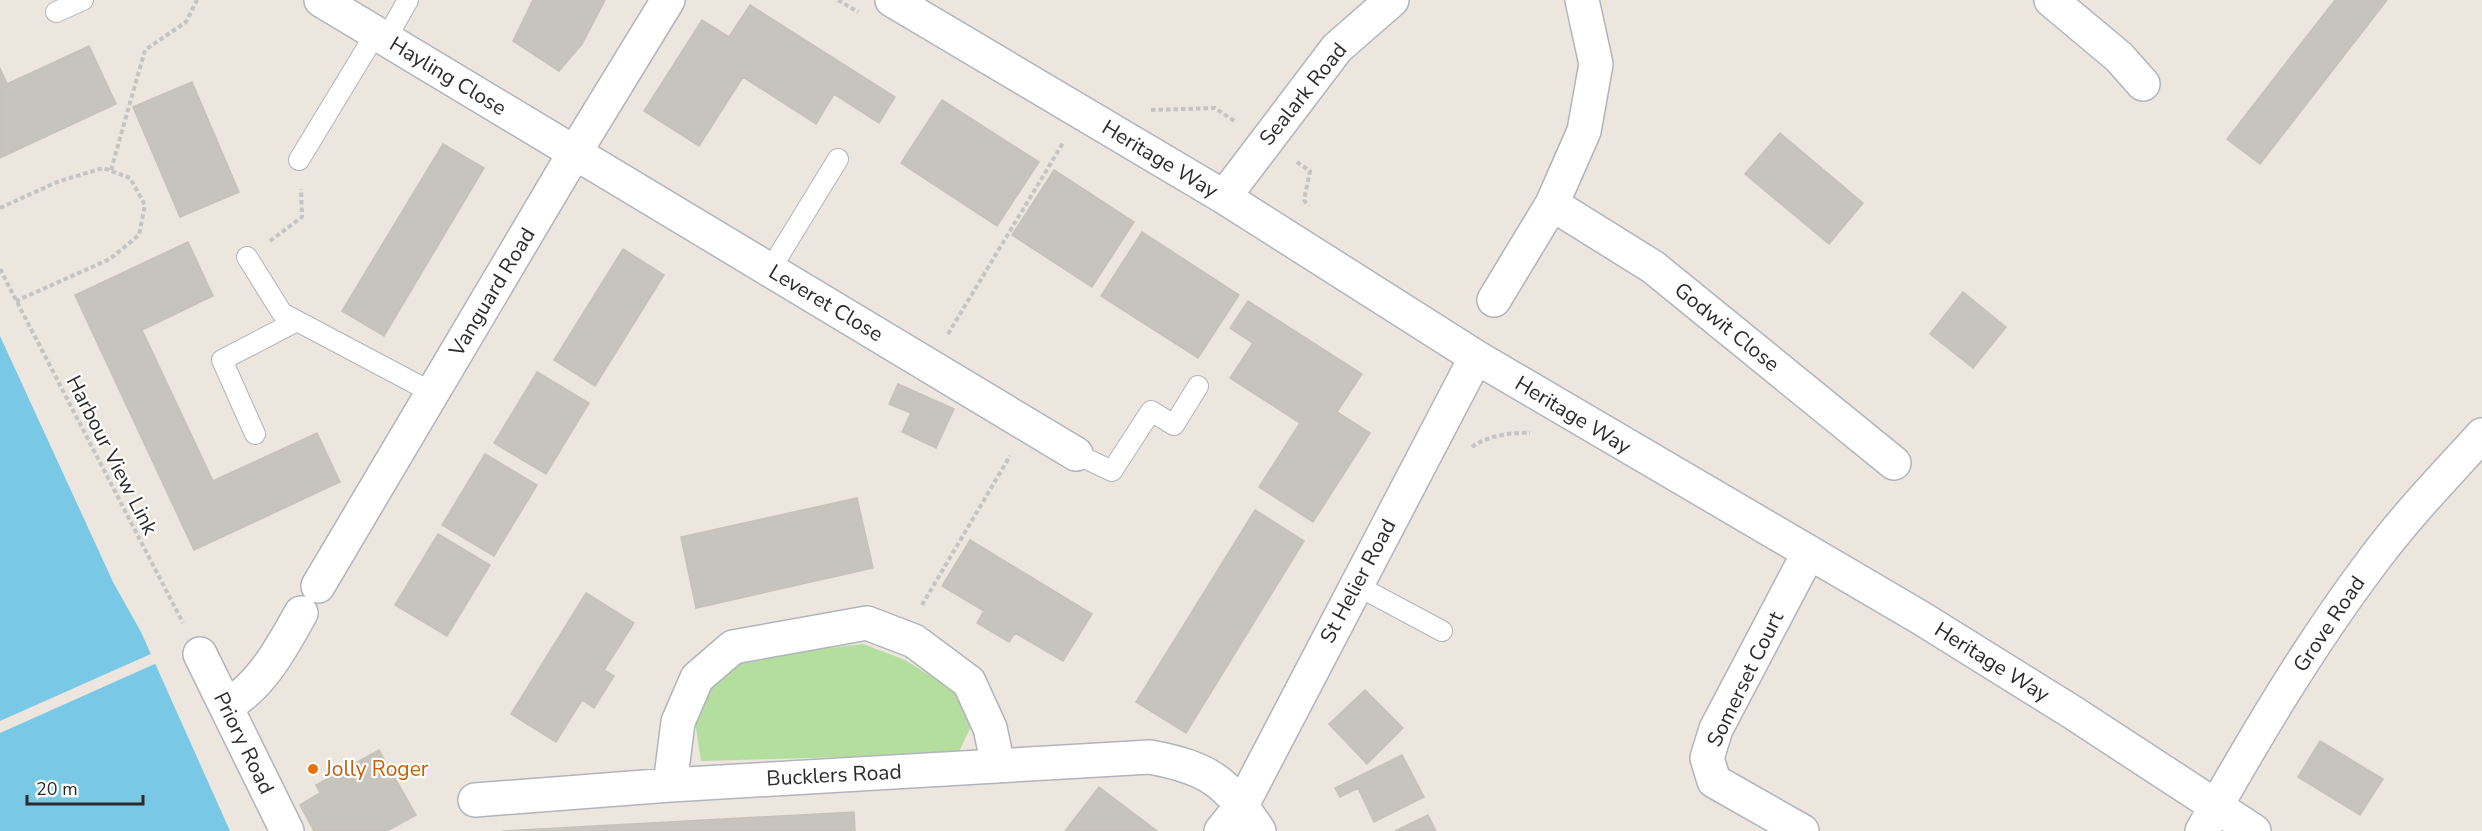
<svg xmlns="http://www.w3.org/2000/svg" width="2482" height="831" viewBox="0 0 2482 831" font-family="'Nunito Sans',sans-serif">
	<style>
		.green { fill: #b4de9e }
		.water { fill: #79c9e6 }
		.pier { fill: #ece6de }
		.building { fill: #c7c3bd; stroke: #c7c2b8; stroke-width: 1.5 }
		.lines { fill: none; stroke-linecap: round; stroke-linejoin: round }
		.lane-casing { stroke: #b1b4bd; stroke-width: 22 }
		.street-casing { stroke: #b1b4bd; stroke-width: 36 }
		.path { stroke: #c4c4c4; stroke-width: 4; stroke-dasharray: 4.5 3; stroke-linecap: butt }
		.lane { stroke: #fff; stroke-width: 20 }
		.street { stroke: #fff; stroke-width: 33 }
		.food-dot { fill: #e8710a; stroke: #fff; stroke-width: 2 }
		.labels { text-anchor: middle; dominant-baseline: central; stroke-width: 4.5; stroke-linejoin: round; paint-order: stroke }
		.street-label { font-size: 21px; fill: #2b2b2b; stroke: #fff }
		.food-label { font-size: 21px; fill: #c56008; stroke: #fff; text-anchor: start }
	</style>
	<rect width="100%" height="100%" fill="#ece6de"/>
	<!-- green -->
	<path class="green" d="M863,644l42,16 50,31 17,33 -14,30 -257,7 -6,-39 14,-33 29,-30z"/>
	<!-- water -->
	<path class="water" d="M0,336l113,246 28,50 89,199h-230z"/>
	<!-- pier -->
	<path class="pier" d="M153,653l4,10 -157,70v-12z"/>
	<!-- building -->
	<path class="building" d="M533,0h72l-23,44 -23,27 -46,-30z
		M2335,0h52l-127,164 -33,-25z
		M750,5l145,92 -16,26 -45,-29 -18,30 -73,-47 -44,69 -55,-35 58,-91 27,17z
		M89,46l27,58 -116,54v-90l7,16z
		M192,82l47,110 -59,25 -47,-110z
		M942,100l97,62 -42,64 -96,-63z
		M1780,133l83,70 -34,41 -84,-70z
		M443,144l41,24 -100,168 -42,-25z
		M1054,170l80,52 -42,65 -80,-52z
		M1142,232l97,63 -41,63 -97,-62z
		M188,242l25,54 -71,34 71,151 104,-48 23,49 -146,68 -119,-255z
		M623,249l41,26 -69,111 -41,-26z
		M1963,292l43,35 -33,41 -43,-34z
		M1248,301l114,73 -25,38 33,21 -57,89 -54,-35 41,-64 -70,-45 23,-35 -23,-15z
		M537,372l52,31 -43,71 -52,-31z
		M898,384l56,25 -18,39 -34,-16 9,-19 -22,-9z
		M485,454l52,31 -43,71 -52,-31z
		M857,498l16,70 -177,40 -15,-71z
		M1255,510l49,31 -118,192 -50,-31z
		M438,534l52,31 -43,71 -52,-31z
		M970,540l122,74 -29,47 -48,-28 -6,9 -32,-19 7,-12 -42,-25z
		M586,593l48,30 -30,47 10,6 -20,32 -12,-8 -26,42 -45,-28z
		M1365,690l38,38 -36,36 -38,-40z
		M2320,741l63,38 -23,36 -62,-38z
		M379,750l37,65 -29,16h-73l-14,-26 20,-12 -4,-8z
		M1402,755l22,42 -50,25 -16,-34 -18,9 -5,-9z
		M1099,787l58,44h-92z
		M854,812l1,19h-353z
		M1428,815l8,16h-41z"/>
	<g class="lines">
		<defs>
			<path id="lane" d="M56,12l27,-12
				M386,39l22,-39
				M299,160l77,-127
				M247,257l35,56 151,80
				M770,270l68,-111
				M255,434l-33,-74 75,-39
				M1076,454l36,17 39,-60 23,14 24,-39
				M1356,585l86,46"/>
			<path id="street" d="M321,0l755,454
				M892,0l332,197 252,160 445,261 151,94 182,119
				M1582,0l14,64 -12,67 -32,73 101,63 241,196
				M2051,0l68,57 24,27
				M1224,197l113,-149 55,-48
				M1494,300l58,-96
				M318,586l257,-434 93,-152
				M200,654l87,177
				M226,706c35,-19 56,-59 75,-93
				M670,785l8,-63 19,-44 36,-31 134,-24 47,18 55,41 21,46 8,37
				M475,800l195,-15 480,-28c59,11 76,24 109,74
				M1221,831l21,-26 234,-448
				M1802,831l-88,-50 -7,-23 9,-29 92,-175
				M2202,831c52,-92 106,-184 170,-269 33,-45 73,-86 110,-127"/>
		</defs>
		<!-- lane casing -->
		<use href="#lane" class="lane-casing"/>
		<!-- street casing -->
		<use href="#street" class="street-casing"/>
		<!-- path -->
		<path class="path" d="M838,0l20,12
			M1151,110l64,-2 21,14
			M1297,162l13,9 -6,29 4,6
			M111,170l34,-120 41,-28 11,-22
			M0,208l57,-26 46,-14 27,10 15,27 -6,30 -29,24 -94,42
			M270,241l32,-24 -1,-28
			M0,269l183,354
			M948,334l115,-191
			M1472,447c14,-11 40,-15 58,-14
			M922,605l88,-149"/>
		<!-- lane -->
		<use href="#lane" class="lane"/>
		<!-- street -->
		<use href="#street" class="street"/>
	</g>
	<!-- markers -->
	<circle class="food-dot" cx="313" cy="769" r="6"/>
	<g class="labels">
		<!-- street labels -->
		<g class="street-label">
			<text transform="translate(448 76) rotate(31)">Hayling Close</text>
			<text transform="translate(1303 94) rotate(-51)">Sealark Road</text>
			<text transform="translate(1160 159) rotate(31)">Heritage Way</text>
			<text transform="translate(492 292) rotate(-59)">Vanguard Road</text>
			<text transform="translate(826 303) rotate(31)">Leveret Close</text>
			<text transform="translate(1727 327) rotate(39)">Godwit Close</text>
			<text transform="translate(1573 415) rotate(31)">Heritage Way</text>
			<text transform="translate(112 455) rotate(63)">Harbour View Link</text>
			<text transform="translate(1358 581) rotate(-62)">St Helier Road</text>
			<text transform="translate(2329 624) rotate(-56)">Grove Road</text>
			<text transform="translate(1992 662) rotate(32)">Heritage Way</text>
			<text transform="translate(1745 679) rotate(-64)">Somerset Court</text>
			<text transform="translate(244 743) rotate(64)">Priory Road</text>
			<text transform="translate(834 775) rotate(-3)">Bucklers Road</text>
		</g>
		<!-- food labels -->
		<g class="food-label">
			<text x="325" y="769">Jolly Roger</text>
		</g>
	</g>
	<!-- scale -->
	<path d="M27 795v9h116v-9" fill="none" stroke="#2b2b2b" stroke-width="3"/>
	<text x="36" y="795" font-size="18" fill="#2b2b2b" stroke="#ffffff" stroke-width="4.5" paint-order="stroke">20 m</text>
</svg>
